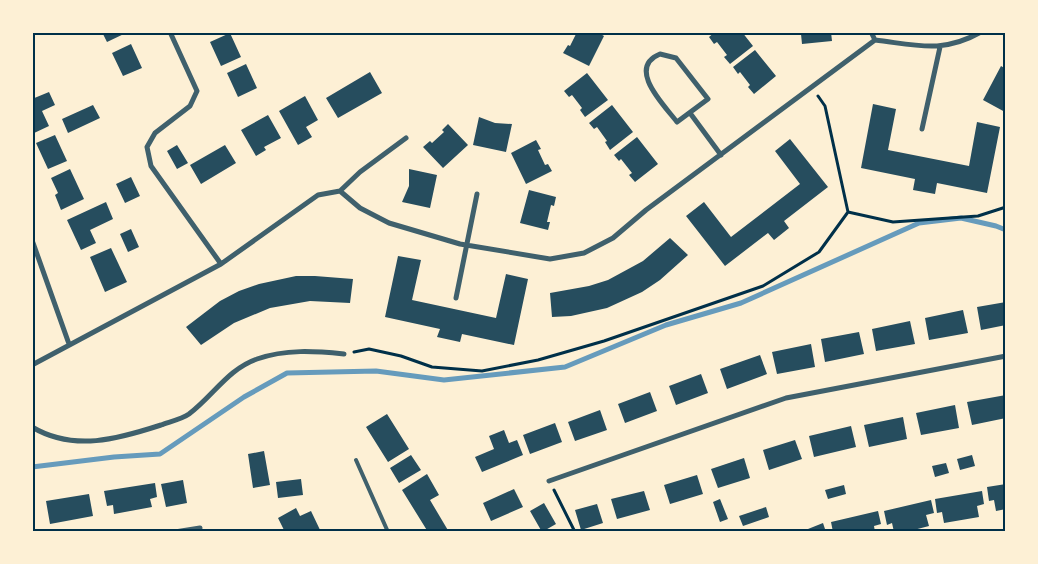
<svg xmlns="http://www.w3.org/2000/svg" width="1038" height="564" viewBox="0 0 1038 564" font-family="Cabin,sans-serif">
	<style>
		.lines { fill: none; stroke-linecap: round; stroke-linejoin: round }
		.stream { stroke: #669bbc; stroke-width: 5 }
		.building { fill: #264d5e }
		.path { stroke: #003049; stroke-width: 3 }
		.service { stroke: #3f606c; stroke-width: 4 }
		.minor { stroke: #3f606c; stroke-width: 5 }
		.neatline { fill: none; stroke: #003049; stroke-width: 2 }
	</style>
	<rect width="100%" height="100%" fill="#fdf0d5"/>
	<g class="lines">
		<!-- stream -->
		<path class="stream" d="M32,467l82,-10 46,-3 84,-57 43,-24 89,-2 68,9 121,-13 101,-42 75,-22 178,-80 42,-5 35,8 10,4"/>
	</g>
	<!-- building -->
	<path class="building" d="M102,32h26l-21,10z
		M577,32h20l7,4 -15,30 -26,-13 5,-8 2,1z
		M715,32h27l11,14 -23,18 -6,-7 3,-2 -10,-13 -3,2 -5,-7z
		M806,32h25l1,9 -30,3 -1,-10z
		M230,33l11,24 -20,9 -11,-24z
		M131,44l11,24 -19,8 -11,-23z
		M755,50l21,26 -22,18 -6,-7 2,-2 -10,-13 -2,2 -5,-7z
		M246,64l11,24 -19,9 -11,-24z
		M1001,66l5,3 -1,43 -22,-12z
		M370,72l12,21 -44,25 -12,-20z
		M587,73l21,27 -23,17 -5,-7 2,-2 -10,-13 -3,2 -5,-6z
		M49,92l6,13 -13,6 7,15 -17,8v-35z
		M305,96l13,24 -12,7 6,10 -14,8 -19,-34z
		M873,104l23,5 -8,41 81,16 8,-44 23,5 -13,66 -50,-10 -2,11 -22,-4 2,-11 -54,-11z
		M93,105l7,13 -32,15 -6,-14z
		M612,105l21,27 -23,18 -5,-8 2,-1 -10,-14 -3,2 -5,-6z
		M268,115l13,23 -17,9 2,3 -10,6 -15,-26z
		M479,117l16,6 17,1 -6,28 -33,-7z
		M448,124l20,21 -25,23 -20,-21 7,-6 2,2 12,-11 -2,-2z
		M55,135l12,26 -19,8 -12,-26z
		M637,137l21,27 -23,18 -6,-7 3,-2 -11,-14 -2,2 -5,-6z
		M790,139l38,48 -44,34 5,7 -15,12 -6,-7 -43,33 -39,-50 18,-14 27,35 69,-53 -25,-33z
		M536,140l5,9 -3,1 7,15 3,-1 4,7 -26,13 -15,-31z
		M177,145l11,18 -11,6 -10,-18z
		M225,145l11,18 -35,21 -11,-19z
		M70,169l14,30 -23,11 -6,-15 3,-2 -7,-15z
		M409,169l28,6 -7,33 -28,-6 7,-16z
		M131,177l9,19 -15,7 -9,-19z
		M529,190l27,7 -2,9 -3,-1 -4,17h3l-2,8 -28,-7z
		M106,202l7,17 -23,11 6,13 -15,7 -14,-30z
		M131,229l8,18 -11,5 -8,-18z
		M670,238l18,17 -28,25 -18,12 -35,16 -36,8 -19,1 -2,-24 39,-7 19,-6 35,-19z
		M111,248l16,34 -22,10 -15,-35z
		M398,256l23,4 -9,40 84,18 10,-44 22,5 -14,66 -52,-11 -2,8 -23,-5 3,-8 -55,-12z
		M296,276h19l38,3 -3,24 -40,-2 -40,7 -36,15 -33,22 -15,-18 34,-26 19,-10 20,-7z
		M1006,302v23l-25,5 -4,-23z
		M963,310l5,23 -39,7 -4,-22z
		M910,321l5,23 -39,7 -4,-22z
		M859,332l5,22 -39,8 -4,-23z
		M811,344l4,23 -38,7 -5,-22z
		M760,355l7,19 -40,15 -7,-20z
		M701,374l7,19 -32,12 -7,-19z
		M650,392l7,19 -32,12 -7,-19z
		M1006,395v23l-34,7 -5,-23z
		M955,405l4,23 -38,7 -5,-22z
		M600,410l7,20 -32,11 -7,-19z
		M387,414l22,35 -21,13 -22,-35z
		M903,417l4,22 -38,8 -5,-22z
		M555,423l7,19 -32,12 -7,-19z
		M851,426l5,21 -42,10 -5,-21z
		M504,430l5,13 8,-3 6,15 -41,17 -7,-15 19,-8 -5,-13z
		M795,440l7,19 -33,11 -6,-20z
		M264,451l6,34 -17,3 -5,-34z
		M411,455l10,15 -22,13 -9,-15z
		M972,455l3,11 -15,4 -3,-11z
		M744,458l6,20 -32,10 -7,-19z
		M946,463l3,10 -14,4 -3,-11z
		M427,474l12,21 -9,5 19,32h-21l-26,-42z
		M697,475l6,19 -33,10 -6,-19z
		M301,479l2,16 -25,3 -2,-16z
		M183,480l4,23 -21,4 -5,-23z
		M155,483l2,14 -7,2 2,8 -38,7 -1,-9 -6,1 -3,-15z
		M1006,484v25l-10,2 -2,-11 -5,1 -2,-14z
		M844,485l2,9 -18,5 -3,-9z
		M514,489l9,18 -32,14 -8,-18z
		M644,491l6,19 -33,9 -6,-20z
		M982,491l2,13 -7,2 2,11 -35,6 -2,-11 -5,1 -2,-14z
		M89,494l4,22 -43,8 -4,-23z
		M720,499l8,20 -8,3 -7,-20z
		M931,500l3,13 -8,2 3,11 -23,6h-12l-2,-9 -5,2 -3,-14z
		M544,503l12,21 -14,8 -12,-21z
		M597,504l6,19 -22,7 -6,-20z
		M766,507l3,10 -26,9 -4,-10z
		M296,508l4,8 11,-5 10,21 -26,-2 -10,2 -7,-14z
		M878,511l3,13 -7,2 1,6h-42l-2,-10z
		M823,523l3,9h-23v-1z"/>
	<g class="lines">
		<!-- path -->
		<path class="path" d="M818,96l7,10 23,106
			M354,352l15,-3 32,7 31,11 50,4 56,-11 66,-19 159,-55 56,-34 29,-40 45,10 85,-6 28,-9
			M554,490l21,42"/>
		<!-- service -->
		<path class="service" d="M356,460l32,72"/>
		<!-- minor -->
		<path class="minor" d="M170,32l27,59 -7,15 -35,27 -8,14 4,19 70,98
			M871,32l4,8
			M660,54l16,4 32,41 -31,23c-13,-17 -51,-54 -17,-68z
			M690,113l31,42
			M922,129l18,-82
			M340,191l20,-19 46,-34
			M32,240l37,104
			M456,298l21,-104
			M32,365l189,-101 97,-69 22,-4 20,17 29,15 71,21 90,15 34,-6 29,-15 33,-28 229,-170c42,5 67,14 106,-8
			M32,427c42,25 86,12 129,-2 8,-3 21,-6 28,-11 24,-18 39,-45 68,-55 29,-10 57,-8 87,-5
			M549,481l237,-83 220,-42
			M175,532l25,-4"/>
	</g>
	<!-- border -->
	<rect width="1038" height="564" fill="none" stroke="#fdf0d5" stroke-width="68"/>
	<rect x="34" y="34" width="970" height="496" class="neatline"/>
</svg>
